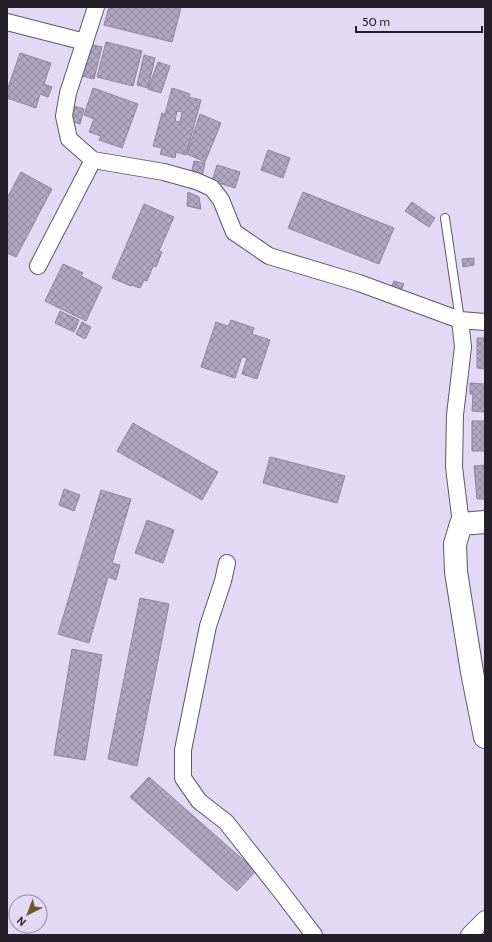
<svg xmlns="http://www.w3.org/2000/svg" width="492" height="942" viewBox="0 0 492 942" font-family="Cabin,sans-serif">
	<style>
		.building { fill: url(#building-cross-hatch); stroke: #8d869e; fill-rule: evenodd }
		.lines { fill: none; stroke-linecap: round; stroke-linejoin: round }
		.lane-casing { stroke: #5d566d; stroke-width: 10 }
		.street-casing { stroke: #5d566d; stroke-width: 18 }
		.secondary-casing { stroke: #5d566d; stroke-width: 24 }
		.lane { stroke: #fff; stroke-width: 8 }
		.street { stroke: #fff; stroke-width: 16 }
		.secondary { stroke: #fff; stroke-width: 22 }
	</style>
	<defs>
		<pattern id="building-cross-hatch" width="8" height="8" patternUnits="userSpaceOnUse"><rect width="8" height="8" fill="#afa7c1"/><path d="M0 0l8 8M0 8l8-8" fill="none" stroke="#8e879d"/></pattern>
	</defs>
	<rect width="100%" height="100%" fill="#e2daf5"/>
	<!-- building -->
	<path class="building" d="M109,7h67l5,1 -9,34 -68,-17z
		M106,42l36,9 -9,35 -36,-9z
		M89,44l13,3 -8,32 -12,-3z
		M20,53l31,10 -7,21 8,3 -4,10 -8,-3 -4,14 -29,-10v-7z
		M144,55l11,3 -7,30 -11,-3z
		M158,62l12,4 -9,27 -13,-4z
		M93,88l45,16 -16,44 -23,-8 2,-4 -12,-4 5,-13 -10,-4z
		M172,88l18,6 -1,3 12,3 -15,55 -10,-3 -1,6 -15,-4 2,-6 -9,-2 9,-33 3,1zM177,111l5,1 -2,10 -5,-1z
		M74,106l10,3 -4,15 -10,-3z
		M200,114l21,9 -16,39 -18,-8z
		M268,150l22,8 -7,20 -22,-8z
		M194,161l11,2 -3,14 -11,-3z
		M217,165l23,7 -5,16 -23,-7z
		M21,172l31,17 -36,68 -9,-4v-55z
		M188,192l11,5 2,12 -14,-3z
		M303,192l91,36 -15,36 -91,-36z
		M412,202l23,16 -6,9 -24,-16z
		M144,204l30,13 -15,34 3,1 -6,15 -3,-1 -6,15 -3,-1 -4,8 -9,-3v1l-19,-8z
		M474,258v7l-11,2 -1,-8z
		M63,264l20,9 -2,3 21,11 -16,34 -41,-20z
		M394,281l10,3 -3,7 -10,-3z
		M60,311l19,9 -5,12 -19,-9z
		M231,320l23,8 -2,6 18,6 -13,39 -15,-5 5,-16 -5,-1 -7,21 -34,-11 15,-45 12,4z
		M82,322l9,5 -6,12 -9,-5z
		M477,338h8v31l-8,-1z
		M470,383l15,1v28l-13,-1 1,-17h-3z
		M472,421h13v30h-13z
		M133,423l85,49 -16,28 -85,-49z
		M270,457l75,19 -8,27 -74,-20z
		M485,465v34h-8l-3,-33z
		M64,489l16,6 -6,16 -15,-6z
		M101,490l30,9 -19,64 8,2 -4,15 -8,-3 -19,66 -31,-9z
		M147,520l27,10 -11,33 -28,-10z
		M140,598l29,6 -32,162 -29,-7z
		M72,649l30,6 -17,105 -31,-5z
		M149,777l107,94 -19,20 -107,-94z"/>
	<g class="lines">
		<defs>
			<path id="lane" d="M445,218l15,102"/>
			<path id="street" d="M96,7l-28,86 -4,23 5,23 24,21 71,12 32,9 16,7 9,12 13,32 35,24 90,27 101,37 25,2
				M7,22l78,20
				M38,266l55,-106
				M460,320l3,27 -8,68 -1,52 7,57
				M227,563l-4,18 -15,45 -25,124v28l16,23 27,21 53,67 35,46
				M469,935l16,-16"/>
			<path id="secondary" d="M485,522l-24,2 -6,20 1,28 16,100 13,65"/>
		</defs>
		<!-- lane casing -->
		<use href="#lane" class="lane-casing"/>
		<!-- street casing -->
		<use href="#street" class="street-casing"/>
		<!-- secondary casing -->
		<use href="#secondary" class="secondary-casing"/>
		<!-- lane -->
		<use href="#lane" class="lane"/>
		<!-- street -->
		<use href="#street" class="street"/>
		<!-- secondary -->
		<use href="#secondary" class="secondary"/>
	</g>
	<!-- border -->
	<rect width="492" height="942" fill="none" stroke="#221f29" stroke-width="16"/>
	<!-- north arrow -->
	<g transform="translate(28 914) rotate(222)"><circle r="19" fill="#e2daf5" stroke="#958fa3"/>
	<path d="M0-3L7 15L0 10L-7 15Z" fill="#725629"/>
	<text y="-6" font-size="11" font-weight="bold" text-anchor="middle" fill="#221f29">N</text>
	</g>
	<!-- scale -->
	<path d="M356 26v6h126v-6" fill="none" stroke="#221f29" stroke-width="2"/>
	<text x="362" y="26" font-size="12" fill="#221f29" stroke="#e2daf5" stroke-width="3" paint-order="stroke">50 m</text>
</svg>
